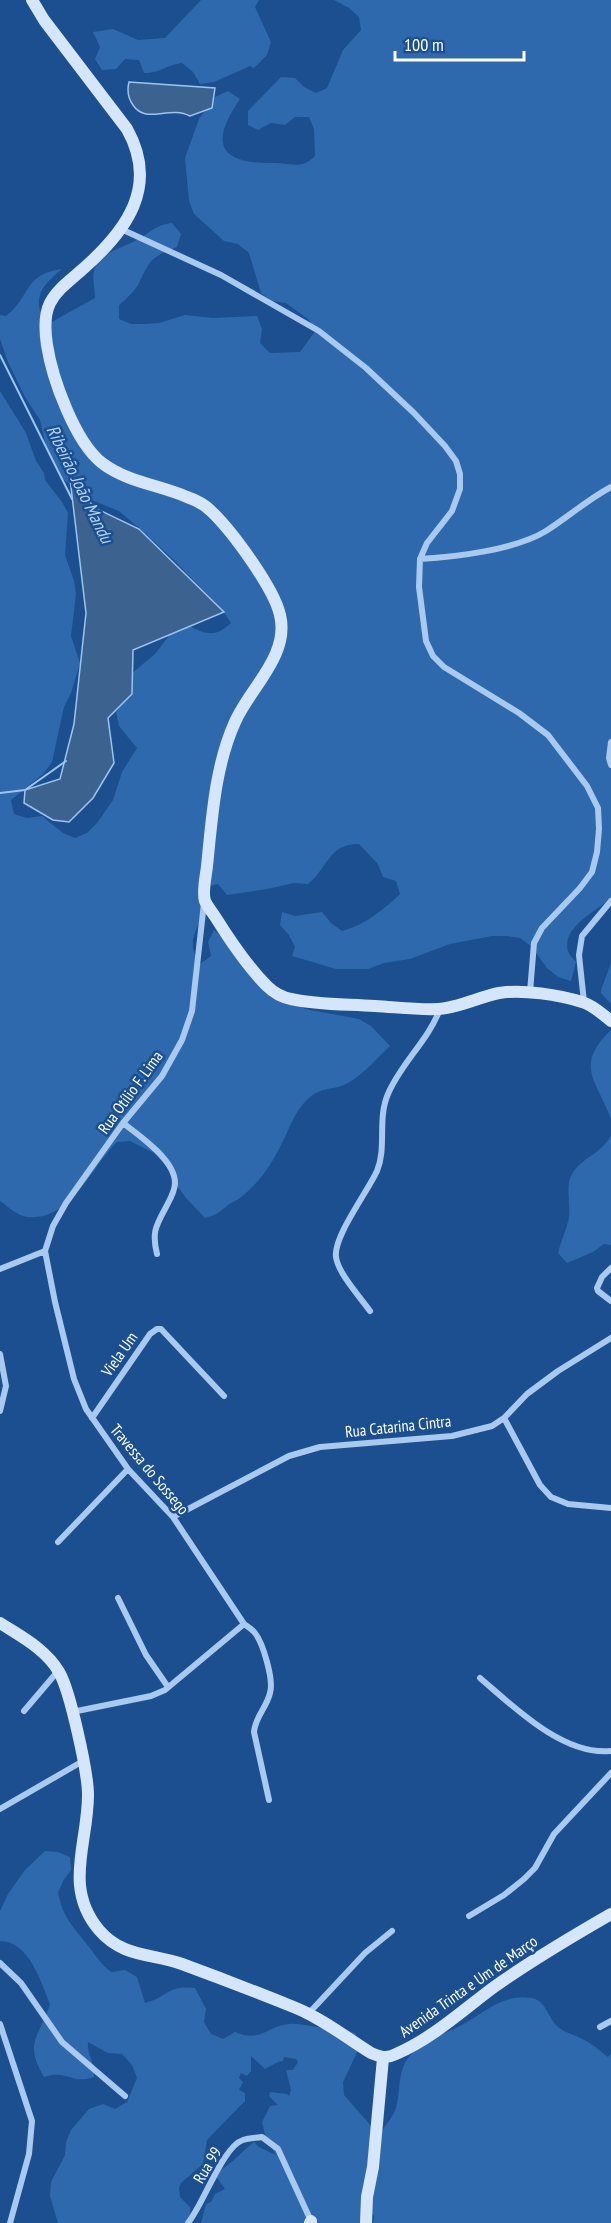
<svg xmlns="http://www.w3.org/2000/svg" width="611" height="2223" viewBox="0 0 611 2223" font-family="'PT Sans Narrow',sans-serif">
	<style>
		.green { fill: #2e69ad }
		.water { fill: #3c6290; stroke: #9cc4f0; stroke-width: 1.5 }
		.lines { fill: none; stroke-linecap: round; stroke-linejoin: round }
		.stream { stroke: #9cc4f0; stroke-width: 2 }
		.street { stroke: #a9c9ee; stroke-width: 6 }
		.secondary { stroke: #d6e6fa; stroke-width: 12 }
		.labels { text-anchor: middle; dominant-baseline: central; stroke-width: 5; stroke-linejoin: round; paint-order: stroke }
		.street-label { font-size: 16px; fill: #fff; stroke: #1b4f8f }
		.water-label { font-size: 18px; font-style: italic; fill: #b5d3f5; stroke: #1b4f8f }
	</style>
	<rect width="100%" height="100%" fill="#1b4f8f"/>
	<!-- green -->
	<path class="green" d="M201,0h58l-4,7 16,35 -4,13 -13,13 -4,-2 -36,16 -14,2 -7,-12 -11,-9c-17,2 -20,10 -38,10l-5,-13 -14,-1 -9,10 -14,1 -7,-11 5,-12 -7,-15 20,-3 25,11 27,-2z
		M334,0h277v898c-14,13 -50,29 -43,53 1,4 6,8 8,11l-5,19 -13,-4 -11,-9 -16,-22 -11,-8 -13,-2h-15l-42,8 -40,15 -26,4 -16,6h-32l-44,-13 3,-9 -6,-12 -9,-10 2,-13 13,4 27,-4 9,11 11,8c23,-6 41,-21 58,-37l-4,-13 -13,-4 -5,-13 -19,-20c-31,0 -30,23 -51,40l-14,-1 -27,6 -40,6 -9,-11 -13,3c-1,9 0,21 -3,29 -8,20 -15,28 -2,48l11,-8 -3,-14 6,-12 77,71 14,8 54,10 12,7 19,20c-13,12 -26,28 -42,37 -18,9 -28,2 -44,20 -11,12 -15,27 -22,40 -10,21 -23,40 -42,55 -3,2 -8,4 -12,7 -10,8 -9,9 -23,13l-19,-20 -8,-11 -5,-14 -19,-20 -24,-12 -13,1c-25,24 -46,79 -89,75 -11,-1 -19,-10 -28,-16v-810l26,42 10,28 8,12 1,7 17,22 6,11 -3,42 9,26 2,13 -5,42 9,27 -9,30 -7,14 -12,55 -9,12 -32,26 3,14 13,4 15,-2 21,17 12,5 12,-5 10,-10 16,-23 9,-28 15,-24 -18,-22 -3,-14 9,-11 6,-27 24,-20 17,-22 12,-9c19,10 29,17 47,0l-8,-12 -50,-52 -33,-30 -21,-18 -25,-10 -34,-24 -14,-31 -6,-26 -15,-23 -17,-35 -8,-23v-24l6,1c25,-19 17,-42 56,-47 -20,16 -33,32 -14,55l47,-26c0,-8 -3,-21 -1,-28 6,-17 27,-22 41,-29 16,-8 17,-15 37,-18l9,11 -4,13c-26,10 -27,13 -38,36 -4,8 -13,16 -20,22v14l12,5h14l14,-1 26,-8 28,3 44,-2 5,13 -2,14 10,10 30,-1 16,-22 -8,-11 -22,-16 -14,-2 -11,-8 -12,-40 -11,-9 -14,-3 -30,-27 -5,-13 -4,-43 14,-39 16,-22 13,-6 12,8c-31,45 -21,65 34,64 9,0 21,3 29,1 4,-1 9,-5 12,-8l-1,-27 -5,-12h-14l-10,8 -14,-2 -13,7 -10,-5v-14l33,-34 14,1 9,9 12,6 11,-5 16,-38 18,-20 -2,-13 -10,-9z
		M611,963v41l-10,-11v-3z
		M611,1030v89c-15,-40 -37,-53 0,-89z
		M611,1136v109l-7,-1 -11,8 -26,11 -9,-10c3,-12 9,-24 11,-36 2,-15 -5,-33 5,-46 11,-15 25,-16 37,-35z
		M45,1851l13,1 12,5 1,13 -8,11 -5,12c6,27 15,33 31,54 7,9 12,17 22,25l14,-2 12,7 8,26c24,-6 21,-18 50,-15l11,21 -2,13 7,12 12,5 12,-7c26,11 30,-5 54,-8 10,-1 18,2 28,3 13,2 25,2 38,6l5,13 -17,36 1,13 35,40c5,-8 14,-18 17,-27 4,-14 2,-32 9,-45 11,-20 32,-26 51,-35 25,-12 45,-35 75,-30 15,2 17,20 27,29 8,7 19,8 28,14 8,4 15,11 22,16l3,-3v169h-238l1,-7 -7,-9 -6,16h-160l5,-19 5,-2 4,-8 10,-5 -11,-15c16,-8 26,-21 40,-32l5,5 17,8 -10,-17 -4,-16 8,-16 8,-1 -9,-9 1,-4 17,2 2,2 2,-6 -5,-20h7l5,-8 -2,-3 -12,-2 -1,4 -5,1 -13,7 -14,-13v15l-4,5 -6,-3 -2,5 4,4 -4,8 6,3v8l-38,39 -4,24 -22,19 -2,5 1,9 10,10 1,9 -7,7h-126l-8,-27 1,-14 14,-27 1,-13 5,-12 18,-21 14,-5 12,5 12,-7 10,-24 -5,-13 -10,-11 -14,-1 -20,-11c-1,15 7,18 6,35 -22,8 -27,-8 -50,0 -21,-36 -4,-40 6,-73 -9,-22 -21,-63 -50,-63v-30l8,-17 17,-24z"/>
	<!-- water -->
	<path class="water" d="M129,82l86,6 -3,20 -22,8c-21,-11 -44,9 -57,-11 -5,-7 -6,-15 -4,-23z
		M70,479l25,29 44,21 85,83 -91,38 -1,44 -24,24 6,45 -21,35 -24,24 -16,-2 -29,-17 1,-13 35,-11 14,-55 12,-111z"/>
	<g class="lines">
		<!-- stream -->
		<path class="stream" d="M0,355l72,144
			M0,793l25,-3 41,-29"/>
		<!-- street -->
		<path class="street" d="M121,229l100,46 98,56 47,37 48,45 31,33 11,15 4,13v15l-8,22 -25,32 -7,16 -1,28 7,54 7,15 11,11 75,46 29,22 39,51 11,22 1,21 -2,23 -5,20 -12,16 -38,40 -8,15 -4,49
			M420,559c35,-2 95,-9 126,-28 22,-14 41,-31 65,-44
			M611,742l-2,16 2,7
			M204,903l-12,108 -10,29 -20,36 -39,47 -57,80 -13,23 -8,25 10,51 19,77 12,30 42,60 45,48 71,107c4,3 8,5 11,9 8,10 19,47 15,60 -3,14 -15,24 -16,39l15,68
			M584,1002l-5,-47 3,-19 29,-35
			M123,1123c17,13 52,37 52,60 0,9 -6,18 -10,26 -10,18 -13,25 -8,45
			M611,1268l-9,9 -5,11 1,3 13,10
			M0,1269l45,-18
			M370,1311c-10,-14 -32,-38 -34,-54 -3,-20 32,-66 41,-86 10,-24 0,-52 11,-77 13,-31 40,-53 52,-85
			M0,1354l6,32 -6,25
			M92,1418l58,-84 7,-5h4l63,67
			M504,1418l36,67 11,12 17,7 43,4
			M173,1517l116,-61 31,-9 132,-11 40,-10 12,-8 23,-24 31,-23 53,-33
			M58,1542l70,-73
			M118,1598l28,57 22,32
			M480,1678c34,29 83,78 131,73
			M24,1711l34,-40
			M72,1712l79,-16 14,-6 79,-66
			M0,1809l83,-48
			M469,1916l35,-21 20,-16 11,-11 19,-34 57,-61
			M0,1963l21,20 41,59 63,54
			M309,2013l56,-60 27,-22
			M0,2024l32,97 -3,33 -19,69
			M600,2027l11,-6
			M188,2223c15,-18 35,-77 55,-83 6,-2 13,-2 19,-3l16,12 33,72"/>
		<!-- secondary -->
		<path class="secondary" d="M32,0l12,20 83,109c32,57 0,101 -43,139 -12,11 -27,21 -34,35 -6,12 -5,29 -3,42 5,33 28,97 55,118 25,19 57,22 85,34 9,3 17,7 24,14 21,20 63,77 69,104 10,40 -30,73 -45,107 -20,44 -23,96 -28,144 -1,10 -5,26 -2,35 2,5 8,12 11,17 15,24 31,48 51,68 6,6 14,11 24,13 27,6 56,5 84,7 20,1 42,4 63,3 20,-1 41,-12 61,-16 23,-4 61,2 83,9 11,3 20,12 29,19
			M0,1623c20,13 46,26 59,49 11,18 29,101 29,123 0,49 -25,92 11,135 24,28 53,23 83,34 38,14 77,29 114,44 27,11 51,30 75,45 10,4 15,6 25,1 37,-16 67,-44 98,-67 38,-27 77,-50 117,-73
			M310,2223l1,-2
			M366,2223l1,-26 6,-30 10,-109"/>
	</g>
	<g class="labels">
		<!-- street labels -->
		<g class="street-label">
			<text transform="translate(130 1092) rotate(-54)">Rua Otílio F. Lima</text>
			<text transform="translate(119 1354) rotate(-55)">Viela Um</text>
			<text transform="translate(398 1426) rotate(-6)">Rua Catarina Cintra</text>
			<text transform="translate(150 1469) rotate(50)">Travessa do Sossego</text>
			<text transform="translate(468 1986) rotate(-35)">Avenida Trinta e Um de Março</text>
			<text transform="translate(207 2165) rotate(-59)">Rua 99</text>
		</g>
		<!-- water labels -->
		<g class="water-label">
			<text transform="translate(80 484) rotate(64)">Ribeirão João Mandu</text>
		</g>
	</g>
	<!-- scale -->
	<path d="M395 51v9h129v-9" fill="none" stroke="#ffffff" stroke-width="3"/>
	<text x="404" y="51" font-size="18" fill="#ffffff" stroke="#1b4f8f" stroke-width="4.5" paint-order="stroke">100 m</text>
</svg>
